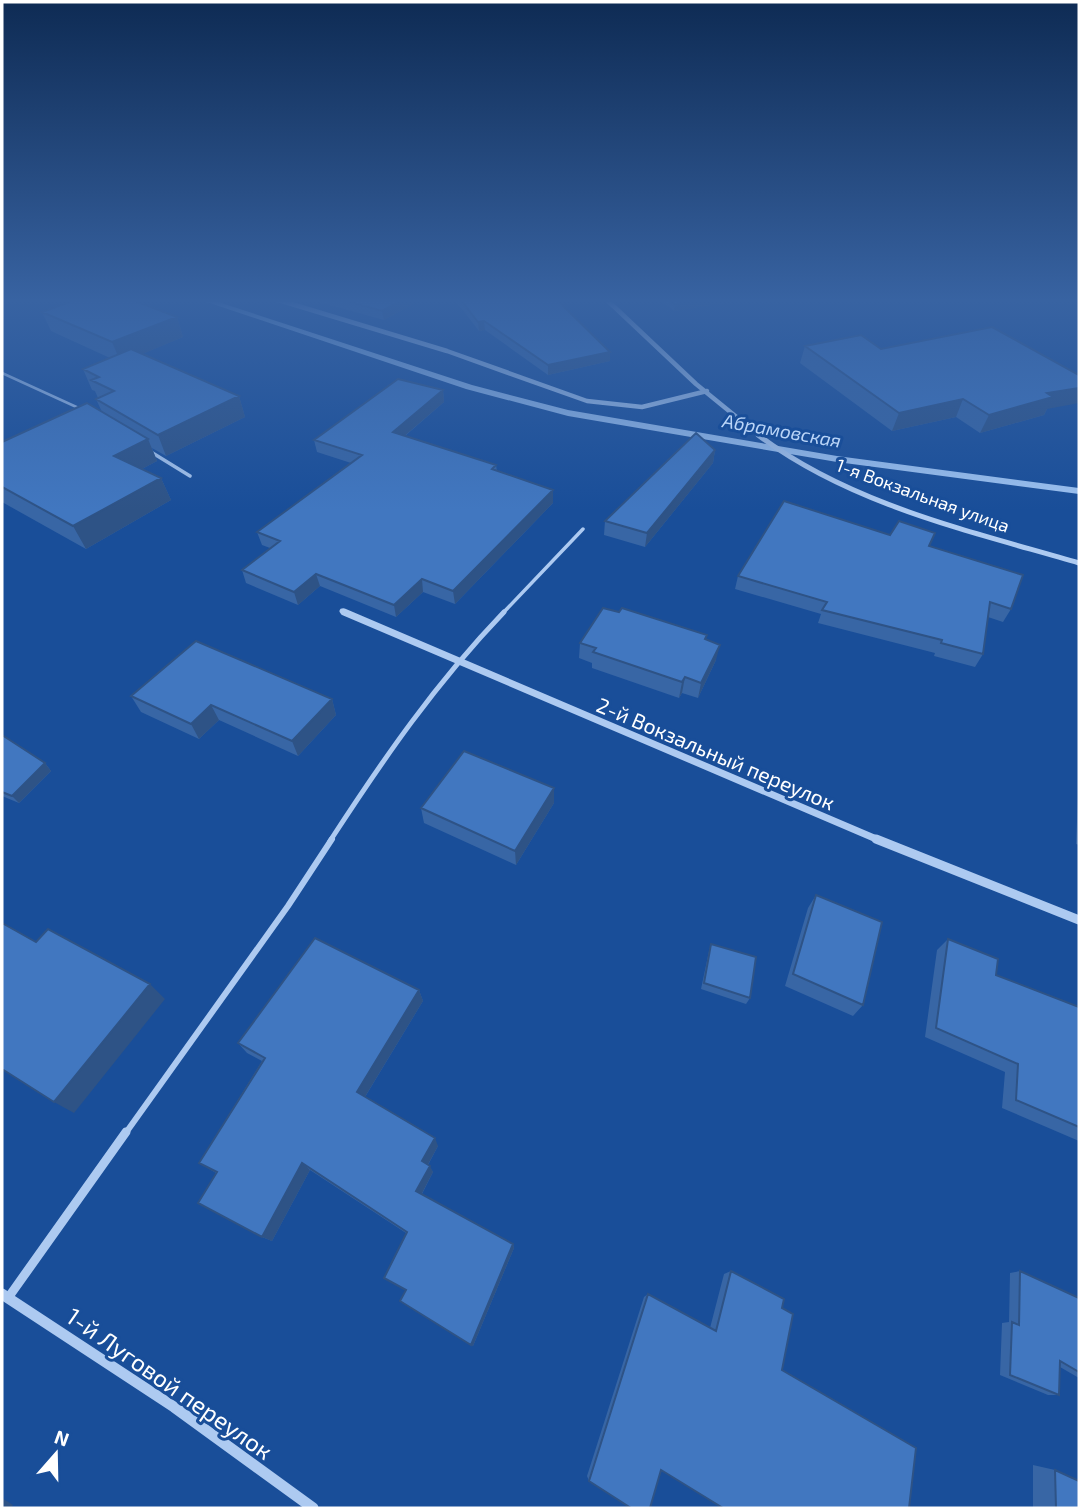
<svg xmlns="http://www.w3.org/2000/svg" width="1081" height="1510" viewBox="0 0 1081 1510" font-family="'Exo 2',sans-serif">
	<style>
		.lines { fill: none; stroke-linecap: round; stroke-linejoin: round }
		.stream { fill: #a0c5f3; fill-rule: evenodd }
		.lane-far4 { stroke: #adcaf1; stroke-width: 2.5 }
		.lane-far3 { stroke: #adcaf1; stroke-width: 3.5 }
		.lane-far2 { stroke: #adcaf1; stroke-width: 5 }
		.lane-far1 { stroke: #adcaf1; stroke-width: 6 }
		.lane { stroke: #adcaf1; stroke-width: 9 }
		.street-far4 { stroke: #adcaf1; stroke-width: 4.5 }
		.street-far3 { stroke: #adcaf1; stroke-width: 5 }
		.street-far2 { stroke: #adcaf1; stroke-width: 7 }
		.street-far1 { stroke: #adcaf1; stroke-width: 9 }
		.street { stroke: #adcaf1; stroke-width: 11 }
		.wall { fill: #3866a5 }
		.shaded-wall { fill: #2e5386 }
		.building { fill: #4177c0; stroke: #2e5386; stroke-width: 2 }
		.labels { text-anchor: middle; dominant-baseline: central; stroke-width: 6; stroke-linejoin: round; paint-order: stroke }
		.far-street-label { font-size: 18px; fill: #fff; stroke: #194e99 }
		.far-water-label { font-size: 19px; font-style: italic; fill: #bad5f8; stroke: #194e99 }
		.street-label { font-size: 21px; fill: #fff; stroke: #194e99 }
		.near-street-label { font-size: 24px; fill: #fff; stroke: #194e99 }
	</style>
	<rect width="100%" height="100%" fill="#194e99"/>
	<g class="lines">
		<!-- stream -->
		<path class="stream" d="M198,299h11l263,86 96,25 269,46 242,32v6l-242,-32 -269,-46 -102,-27z"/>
		<!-- lane-far4 -->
		<path class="lane-far4" d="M2,373l81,37"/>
		<!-- lane-far3 -->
		<path class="lane-far3" d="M151,452l39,24
			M502,614l81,-85"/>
		<!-- lane-far2 -->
		<path class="lane-far2" d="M330,841c54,-83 105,-157 174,-229"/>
		<!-- lane-far1 -->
		<path class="lane-far1" d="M125,1134l163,-228 44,-67"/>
		<!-- lane -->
		<path class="lane" d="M8,1298l118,-166"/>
		<!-- street-far4 -->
		<path class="street-far4" d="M275,299l172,52 140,50 55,6 65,-16
			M606,299l90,85 65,53"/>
		<!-- street-far3 -->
		<path class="street-far3" d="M758,435c93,70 212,96 321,128
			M342,611l6,3"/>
		<!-- street-far2 -->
		<path class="street-far2" d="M344,612l537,229"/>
		<!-- street-far1 -->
		<path class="street-far1" d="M876,839l203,81"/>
		<!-- street -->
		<path class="street" d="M2,1294l172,113 139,101"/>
	</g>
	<!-- wall -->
	<path class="wall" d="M308,299h114l-38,21z
		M454,299h102l54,62 -62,14 -63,-45 -6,1z
		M659,299h89l-74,12z
		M42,312l135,5 6,20 -41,17 97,42 6,21 -79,39 -14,-8 5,13 -15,8 19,9 10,22 -85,49 -84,-47v-60l100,-30 -6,-13 2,-1 -3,-7 -3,-1 -9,-21 27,-11 -59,-27z
		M805,346l76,3 166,60 -3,6 -64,18 -24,-16 -64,14 -92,-68z
		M443,390l1,12 -39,34 91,29 1,6 56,32 -98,101 -32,-12 -27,25 -76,-31 -22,19 -52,-22 -4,-13 28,-22 -8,-3 -5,-13 94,-69 -34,-11 -3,-12z
		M715,450l-2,13 -68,84 -41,-12 1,-14z
		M890,535l39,11 82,63 -8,13 -15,-5 -5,37 -8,13 -41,-11 1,-3 -117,-30 3,-9 -86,-25 3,-13z
		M706,640l10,20 -18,38 -16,-5 -3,5 -87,-30v-5l-13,-5 1,-15z
		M131,696l201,3 4,16 -38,41 -79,-36 -20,19 -58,-27z
		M2,735l43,28 6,8 -32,32 -17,-7z
		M1079,796v49l-3,-1 2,-47z
		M554,803l-38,62 -92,-42 -3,-15z
		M816,895l47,110 -10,11 -68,-30 23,-78z
		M948,939l48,36 83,32v134l-77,-33 3,-36 -80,-35 12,-87z
		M711,944l39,54 -4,6 -45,-15 8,-38z
		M419,990l4,11 -58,96 73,49 -10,19 5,7 -11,22 91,50 1,4 -41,98 -67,-56v-57l-96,-63 -38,71 -10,-4 -46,-64 -17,-10 63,-102 -15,-8 -9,-10z
		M731,1271l53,28 -123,171 -72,11 -2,-5 57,-179 4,-3 62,34 14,-54z
		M1020,1271l59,27v80l-19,-11 -1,28h-11l-48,-20 2,-52 7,-1 1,-49z
		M1033,1465l22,5 24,38h-46z"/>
	<!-- shaded-wall -->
	<path class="shaded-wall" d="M404,299h18l-38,21 -2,-9z
		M706,299h42l-74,12 1,-7z
		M177,317l6,20 -62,26 -9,-21z
		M484,321l1,9 -6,1 -1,-9z
		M610,352v9l-62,14v-10z
		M1079,388v15l-32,6 -3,6 -64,18 9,-18 58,-22z
		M443,390l1,12 -49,42 -2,-12z
		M239,396l6,21 -79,39 -8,-21z
		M963,399l-7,18 -64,14 7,-18z
		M148,439l9,22 -32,17 -11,-22z
		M715,450l-2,13 -68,84 2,-14z
		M161,478l10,22 -85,49 -13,-23z
		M553,490v13l-98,101 -2,-13z
		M316,574l4,12 -22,19 -4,-13z
		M422,579l1,13 -27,25 -2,-12z
		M720,645l-4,15 -18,38 3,-15z
		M685,677l-3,16 -3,5 3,-16z
		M332,699l4,16 -38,41 -6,-15z
		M211,705l8,15 -20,19 -8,-15z
		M45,763l6,8 -32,32 -7,-7z
		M554,788v15l-38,62 -1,-14z
		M150,984l15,15 -91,114 -20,-11z
		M419,990l4,11 -60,99 -6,-8z
		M435,1138l3,8 -12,22 -4,-7z
		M302,1163l8,7 -38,71 -10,-4z
		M430,1166l3,6 -13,25 -4,-6z
		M513,1244l1,4 -41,98 -2,-1z
		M2,1498l11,7 -2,3h-9z"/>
	<!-- building -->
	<path class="building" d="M78,299h52l47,18 -65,25 -70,-30z
		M340,299h64l-22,12z
		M460,299h96l54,53 -62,13 -64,-44 -6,1z
		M668,299h38l-31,5z
		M992,327l87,48v13l-32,5 6,4 -64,18 -26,-16 -64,14 -94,-67 56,-11 20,14z
		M131,349l108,47 -81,39 -62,-36 18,-8 -23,-11 8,-3 -16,-8z
		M398,379l45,11 -50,42 103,33 -4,4 61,21 -100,101 -31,-12 -28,26 -78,-31 -22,18 -52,-22 38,-29 -23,-9 105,-77 -48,-15z
		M87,403l61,36 -34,17 47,22 -88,48 -71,-39v-45z
		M696,433l19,17 -68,83 -42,-12z
		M784,501l106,34 9,-14 36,12 -6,13 94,29 -12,34 -21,-7 -7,52 -42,-11 1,-3 -120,-30 5,-8 -89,-26z
		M603,608l16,4 3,-4 85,27 -2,4 15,6 -19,38 -16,-6 -3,5 -89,-30 3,-4 -16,-5z
		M196,641l136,58 -40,42 -81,-36 -20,19 -60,-28z
		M2,735l43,28 -33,33 -10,-4z
		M464,751l90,37 -39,63 -94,-43z
		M816,895l66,27 -19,83 -70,-31z
		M2,923l34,19 12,-13 102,55 -96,118 -52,-33z
		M315,938l104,52 -62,102 78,46 -13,23 8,5 -14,25 97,53 -42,101 -71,-44 6,-11 -22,-12 23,-46 -105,-69 -40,74 -64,-34 19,-31 -18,-9 66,-105 -27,-15z
		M948,939l50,20 -2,16 83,32v120l-63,-27 2,-36 -82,-36z
		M711,944l45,13 -6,41 -46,-15z
		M731,1271l53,28 -2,9 11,6 -11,56 134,78 -7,60h-186l-62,-38 -11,38h-19l-42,-27 59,-187 68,37z
		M1020,1271l59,27v74l-19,-11 -1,34 -49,-20 2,-53 7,3z
		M1055,1470l24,11v27h-23z"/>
	<!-- sky -->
	<linearGradient id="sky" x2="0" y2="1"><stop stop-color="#0e2b54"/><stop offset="0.59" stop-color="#3863a2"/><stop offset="1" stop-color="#3863a2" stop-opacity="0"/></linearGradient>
	<rect width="1081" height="510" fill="url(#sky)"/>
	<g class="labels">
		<!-- far-street labels -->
		<g class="far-street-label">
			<text transform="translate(923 495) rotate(20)">1-я Вокзальная улица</text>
		</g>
		<!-- far-water labels -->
		<g class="far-water-label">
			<text transform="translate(782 430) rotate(10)">Абрамовская</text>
		</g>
		<!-- street labels -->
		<g class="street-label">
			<text transform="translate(716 753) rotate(23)">2-й Вокзальный переулок</text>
		</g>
		<!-- near-street labels -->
		<g class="near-street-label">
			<text transform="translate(170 1383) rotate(35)">1-й Луговой переулок</text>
		</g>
	</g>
	<!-- border -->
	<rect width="1081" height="1510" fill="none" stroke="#ffffff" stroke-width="7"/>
	<!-- north arrow -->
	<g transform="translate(56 1454) rotate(20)" stroke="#194e99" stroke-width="5" paint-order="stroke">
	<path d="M0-5L12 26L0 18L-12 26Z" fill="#ffffff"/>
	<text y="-10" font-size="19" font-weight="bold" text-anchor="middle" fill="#ffffff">N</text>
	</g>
</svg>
